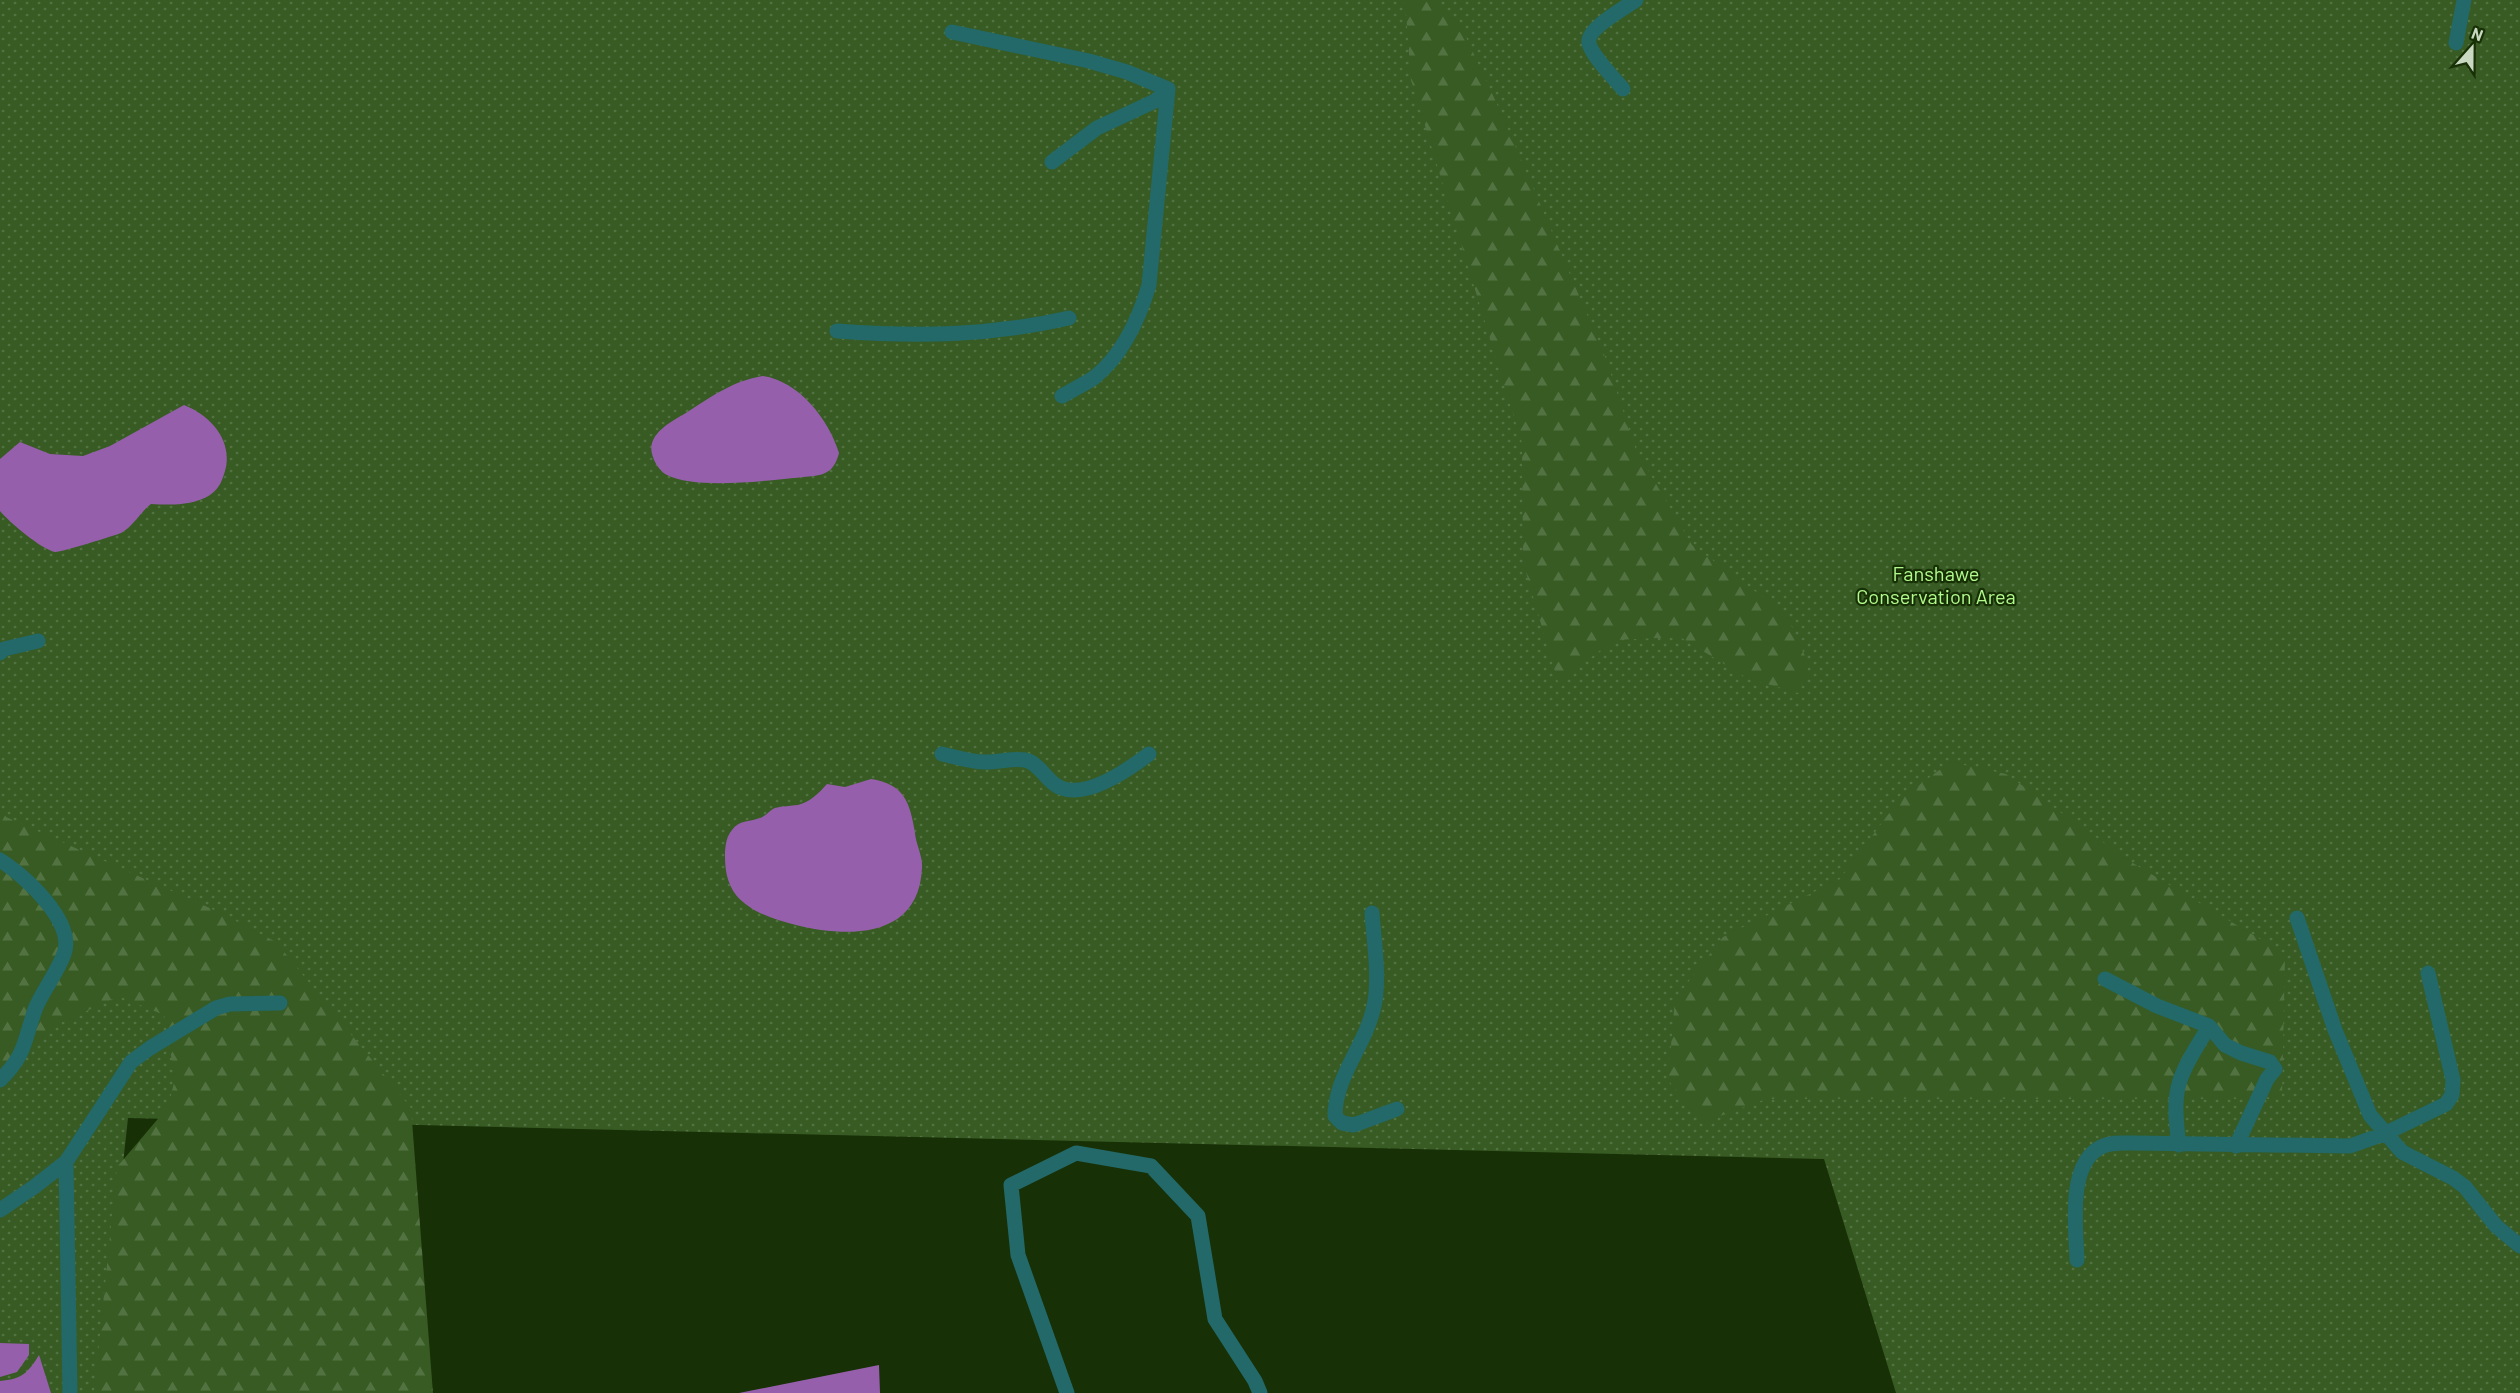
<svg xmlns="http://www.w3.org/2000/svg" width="2520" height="1393" viewBox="0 0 2520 1393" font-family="Barlow,sans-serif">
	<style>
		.green { fill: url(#green-dots) }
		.forest { fill: url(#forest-firs) }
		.water { fill: #965fac }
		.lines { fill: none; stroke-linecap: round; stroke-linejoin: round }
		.minor { stroke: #236969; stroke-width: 15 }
		.labels { text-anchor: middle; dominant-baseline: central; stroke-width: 4.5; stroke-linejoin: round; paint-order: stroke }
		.park-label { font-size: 20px; fill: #b2fa8c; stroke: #173006 }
	</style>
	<defs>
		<pattern id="green-dots" width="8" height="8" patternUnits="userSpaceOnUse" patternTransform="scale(1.5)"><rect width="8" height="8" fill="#375b23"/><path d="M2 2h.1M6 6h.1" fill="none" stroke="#537241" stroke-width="1.8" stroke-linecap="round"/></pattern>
		<pattern id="forest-firs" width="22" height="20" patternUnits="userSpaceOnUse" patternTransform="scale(1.5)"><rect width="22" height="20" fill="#375b23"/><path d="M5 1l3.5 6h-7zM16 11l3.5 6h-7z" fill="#537241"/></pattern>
	</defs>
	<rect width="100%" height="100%" fill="#173006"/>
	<!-- green -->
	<path class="green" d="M0,0h2520v1393h-624l-72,-234 -1696,-41 -30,275h-98z"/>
	<!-- forest -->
	<path class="forest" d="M1405,0h33l26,33 38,82 104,244 30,91 56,95 94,69 23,51 -11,28 -51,-15 -67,-41 -66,3 -56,42 -35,-120 -1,-119 -111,-363z
		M1950,762l56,12 125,88 154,92 -3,145h-516l-62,23 -36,-42 7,-81 48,-62 117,-58 59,-79z
		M0,805l6,12 217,97 53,28 135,166 22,285h-339l23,-226 51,-60 7,-28 -11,-64 -45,-19 -67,31 -52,49z"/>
	<!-- water -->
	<path class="water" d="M763,376c36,5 66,44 76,77 -4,15 -10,21 -25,23 -35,3 -117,15 -147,-1 -6,-3 -12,-11 -14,-18 -9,-23 20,-36 36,-46 25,-16 44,-30 74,-35z
		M184,405c30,12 52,40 39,72 -2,7 -7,14 -13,18 -18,11 -39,10 -59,9 -11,8 -17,22 -30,29 -5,2 -62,20 -66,19 -14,-3 -46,-30 -55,-41v-52l20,-17 30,12 33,2 27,-10z
		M871,779c33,5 39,23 44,54 1,12 8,23 7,35 -3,71 -74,70 -126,57 -21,-5 -46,-13 -60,-30 -9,-12 -11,-25 -11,-39 0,-9 1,-19 7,-26 7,-10 17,-8 28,-12 6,-2 10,-8 15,-10 7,-2 16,-2 23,-3 12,-3 21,-12 29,-21l18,3z
		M0,1343l29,1v11l-12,17 -17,5z
		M39,1355l12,38h-51v-12c22,-2 28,-8 39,-26z
		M879,1365l1,28h-141z"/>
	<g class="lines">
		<!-- minor -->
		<path class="minor" d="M952,32l137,29 38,11 41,17 -19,196c-10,34 -26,69 -54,92 -10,7 -23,13 -33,19
			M2456,43l8,-43
			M1623,89c-8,-10 -32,-34 -34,-46 -3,-14 37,-36 47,-43
			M1052,162l45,-34 58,-27 13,-12
			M837,331c81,6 153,5 232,-13
			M0,653l4,-4 34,-8
			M942,754c14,3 31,9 45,8 12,0 26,-4 38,-2 12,2 19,16 28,23 26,22 75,-13 96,-29
			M0,860c24,15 76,62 64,94 -7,19 -20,35 -28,53 -12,32 -9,47 -36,73
			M1372,913c2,28 8,66 2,93 -8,39 -39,70 -39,110l7,7 12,2 43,-16
			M2297,918l38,112 35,85 32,37 51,26 12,9 31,39 24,20
			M2105,979l52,27 52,20 16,19 16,8 29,9 5,7 -8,10 -31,67
			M2179,1145c-2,-17 -5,-35 -2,-52 3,-23 21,-47 32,-67
			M66,1162l4,231
			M0,1210l34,-23 32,-25 65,-100 19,-14 66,-40 14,-4 50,-1
			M2077,1260c-1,-33 -10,-96 24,-113 10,-5 22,-4 32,-4l217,3 34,-12 62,-30 6,-9 1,-15 -25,-107
			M1067,1393l-49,-138 -7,-70 65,-32 75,13 47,50 17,103 40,62 5,12"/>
	</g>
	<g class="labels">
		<!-- park labels -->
		<g class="park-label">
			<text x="1936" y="573">Fanshawe<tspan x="1936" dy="23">Conservation Area</tspan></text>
		</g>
	</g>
	<!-- north arrow -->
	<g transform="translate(2472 48) rotate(21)" stroke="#173006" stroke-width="4.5" paint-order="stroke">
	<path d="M0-4.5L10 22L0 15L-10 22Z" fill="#c9d9c1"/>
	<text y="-9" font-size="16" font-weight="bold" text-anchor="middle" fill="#c9d9c1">N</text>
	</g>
</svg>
